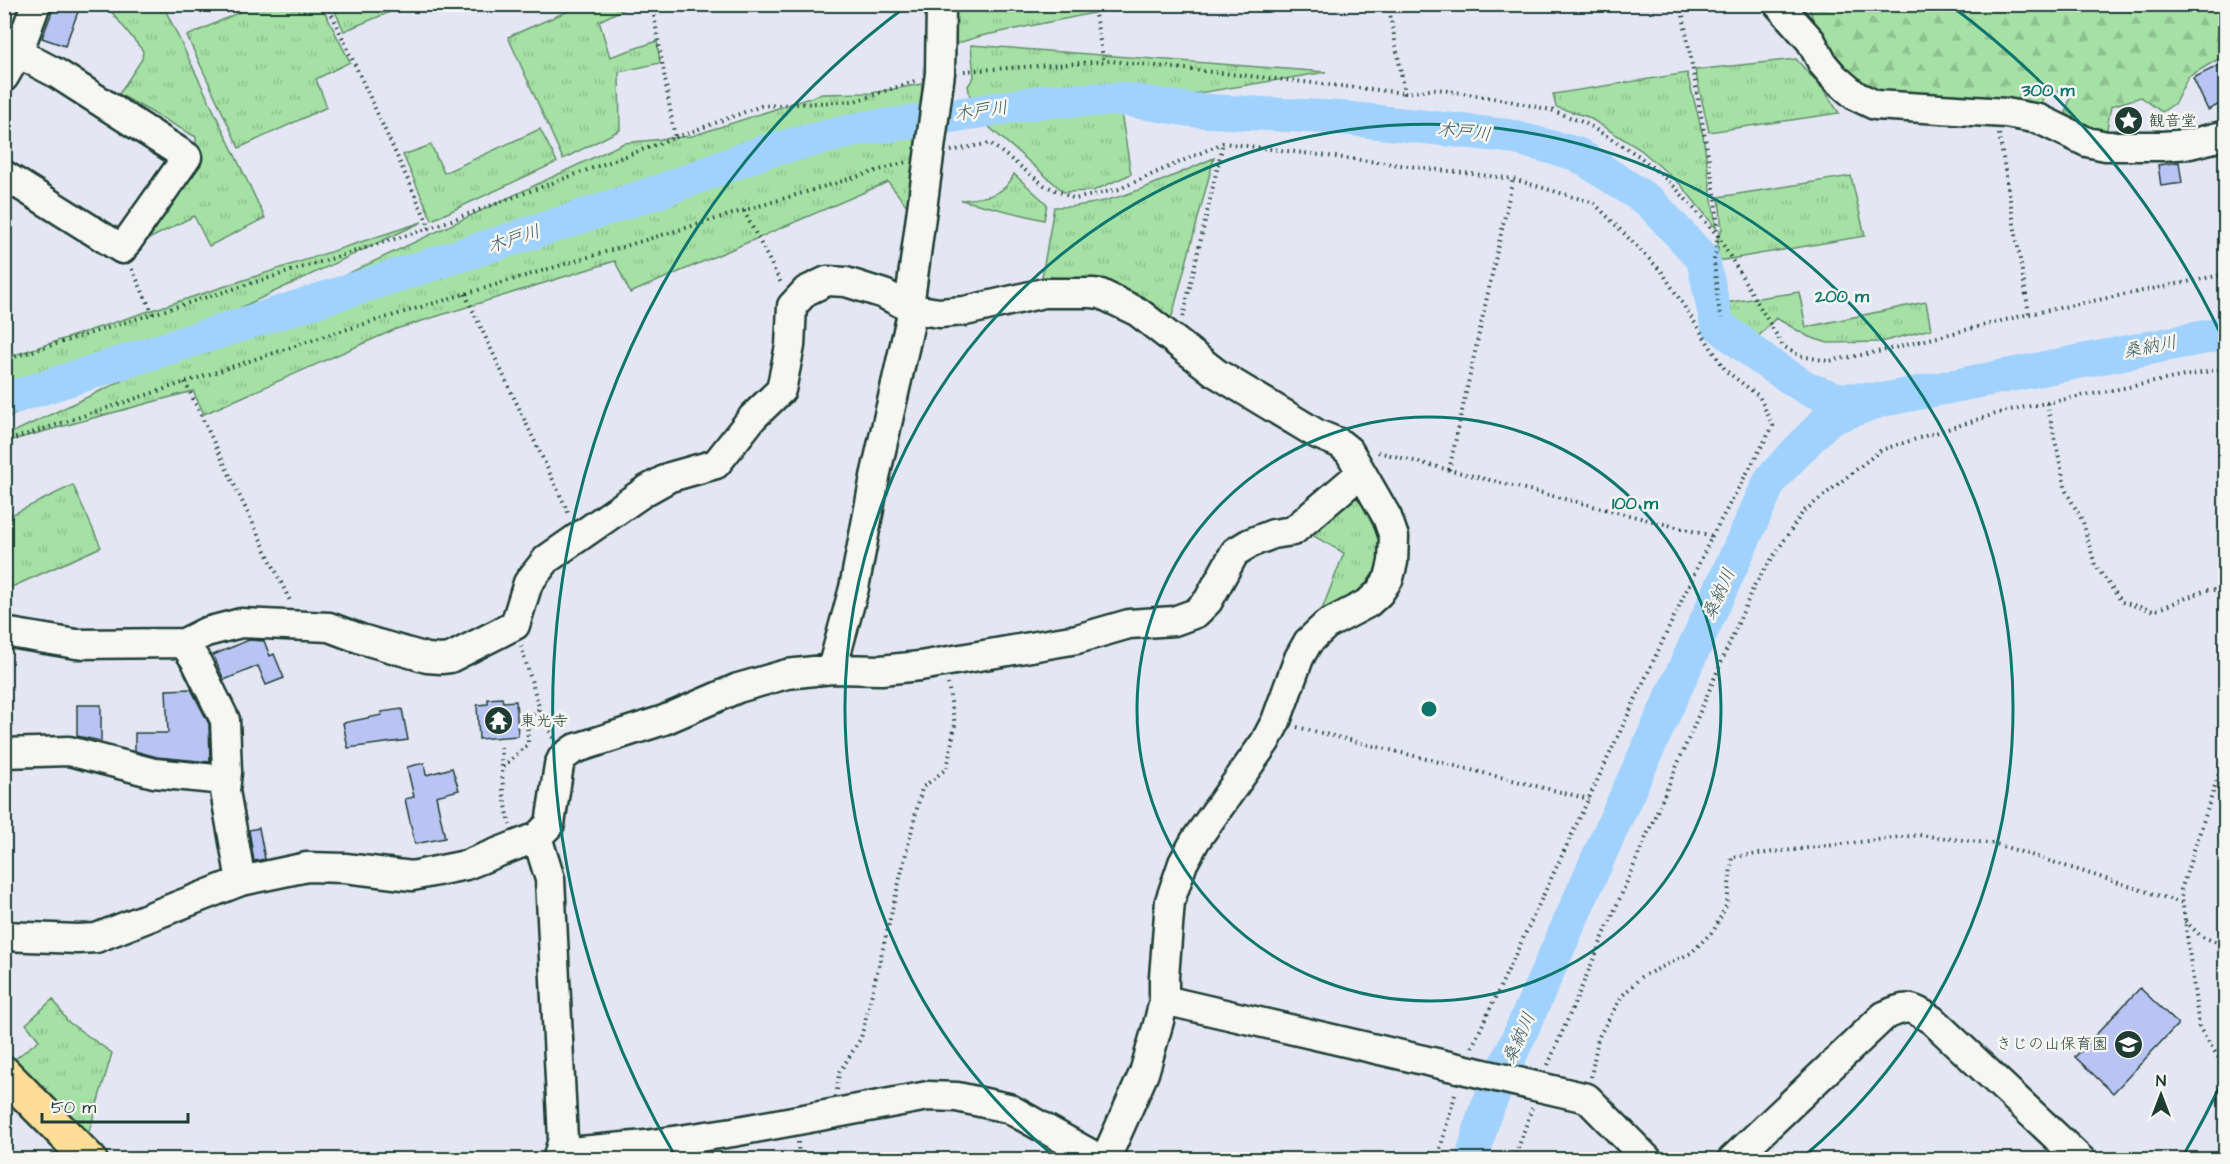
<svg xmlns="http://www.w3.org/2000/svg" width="2230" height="1164" viewBox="0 0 2230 1164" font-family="'Architects Daughter','Klee One',sans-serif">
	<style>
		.grass { fill: url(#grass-tufts); stroke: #628e6c; stroke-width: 1.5 }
		.forest { fill: url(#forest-firs); stroke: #628e6c; stroke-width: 1.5 }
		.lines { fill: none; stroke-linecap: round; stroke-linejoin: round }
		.river { stroke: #a0d2fd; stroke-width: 34 }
		.building { fill: #b9c4f5; stroke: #1f3d34; stroke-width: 1.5 }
		.minor-casing { stroke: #1f3d34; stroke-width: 33 }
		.major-casing { stroke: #1f3d34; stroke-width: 38 }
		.path { stroke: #1f3d34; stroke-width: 4; stroke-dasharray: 1.5 4.5; stroke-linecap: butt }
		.minor { stroke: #f6f6f2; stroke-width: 28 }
		.major { stroke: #fede96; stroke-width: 33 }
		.ring { fill: none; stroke: #0f766e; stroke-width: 3 }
		.labels { text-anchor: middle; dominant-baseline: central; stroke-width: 5; stroke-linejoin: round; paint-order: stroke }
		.poi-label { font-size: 16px; fill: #1f3d34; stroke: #f6f6f2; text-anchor: start }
		.water-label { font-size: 18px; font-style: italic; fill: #395b5c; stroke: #f6f6f2 }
		.centre { fill: #0f766e; stroke: #f6f6f2; stroke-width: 3 }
		.ring-label { font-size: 18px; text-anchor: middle; font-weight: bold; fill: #0f766e; stroke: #f6f6f2; stroke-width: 5; stroke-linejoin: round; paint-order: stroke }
	</style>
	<defs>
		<pattern id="grass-tufts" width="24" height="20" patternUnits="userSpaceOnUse" patternTransform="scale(1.5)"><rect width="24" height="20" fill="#a5e0a5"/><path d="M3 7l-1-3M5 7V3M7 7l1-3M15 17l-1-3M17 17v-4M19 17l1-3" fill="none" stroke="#8ec18f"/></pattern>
		<pattern id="forest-firs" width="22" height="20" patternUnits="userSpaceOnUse" patternTransform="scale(1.5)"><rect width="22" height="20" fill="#a5e0a5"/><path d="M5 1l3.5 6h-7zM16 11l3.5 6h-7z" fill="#8ec18f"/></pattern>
	</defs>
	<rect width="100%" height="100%" fill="#e4e7f3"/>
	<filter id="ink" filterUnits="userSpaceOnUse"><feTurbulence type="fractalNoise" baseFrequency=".0167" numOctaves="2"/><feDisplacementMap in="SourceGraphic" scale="12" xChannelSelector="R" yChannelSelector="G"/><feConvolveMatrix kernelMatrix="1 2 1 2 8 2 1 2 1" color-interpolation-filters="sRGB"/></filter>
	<g filter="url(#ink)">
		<!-- grass -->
		<path class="grass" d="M257,4l64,1 29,57 -34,17 11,28 -88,41 -52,-112z
			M106,5h57l102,213 -56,28 -15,-30 -67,34 69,-95v-18l-77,-43 23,-35 1,-8z
			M332,5h75l-63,26z
			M582,5h50l-33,16 11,36 47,-16 3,22 -41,9 1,58 -57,29 -55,-122z
			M956,5h136l2,8 -113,23 -26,8z
			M971,45l355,27 -206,34 11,68 -38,17 -29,1 -91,-79 -5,-27 6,-9z
			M1796,59l30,34 13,20 -130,19 -14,-62z
			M1687,73l16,62 13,93 -35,-43 -40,-35 -53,-33 -32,-10 -3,-13z
			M922,84h6l-21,122 -19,-24 -258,111 -15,-32 -219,68 -192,85 -11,-23 -188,51v-6l619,-293 68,-7 130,-42 49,-1z
			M540,129l17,33 -125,58 -29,-65 28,-10 13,28z
			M1214,158l-46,173 -128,-43 14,-81c56,1 109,-27 160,-49z
			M1014,174l33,30 -3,16 -83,-20c21,-2 44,-3 53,-26z
			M1851,176l14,60 -147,25v-25l4,-7 -3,-32z
			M422,222l-417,197v-61z
			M1799,292l7,35 120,-25 5,27 -50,13 -53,1 -19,-6 -33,-19 -20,21 -28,-18 -3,-18z
			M73,485l28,62 -96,43v-72z
			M1359,485l19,23 7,70 -69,47 28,-72 -41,-23z
			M53,999l14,22 45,32 -24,82 -73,-76 24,-19 -13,-16z"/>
		<!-- forest -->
		<path class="forest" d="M1808,5h417v50l-37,22 -13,26 -13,9 -21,-15 -30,9 -6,34 -41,-19 7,-28 -24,-4 -10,24 -157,-13 -56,-49z"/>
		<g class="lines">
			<!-- river -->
			<path class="river" d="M4,400l552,-175 107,-35 103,-39 98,-23 35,-4 148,-23 75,-2 68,11 152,8 166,18 69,18 73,48 53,57 14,65 46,36 45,29 29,10 45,1
				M1472,1160l12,-45 119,-268 168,-368 57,-60 54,-19 344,-67"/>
		</g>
		<!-- building -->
		<path class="building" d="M55,4h26l-16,42 -23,-8z
			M2226,62v39l-18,9 -15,-32z
			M2120,111h15l1,16h-15z
			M2179,162l3,21 -21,3 -3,-21z
			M249,640l15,1 6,15 4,-2 10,24 -18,7 -8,-19 -34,14 -11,-25z
			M191,689l18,35 1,38 -53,-5 -22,-6v-18h33l-2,-43z
			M502,698l1,4 13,-1 2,35 -39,3 -2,-34 11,-1v-5z
			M77,705h24v36l-24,-5z
			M402,709l6,31 -60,8 -5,-25 39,-8 -1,-3z
			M424,763l2,12 26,-7 7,22 -23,6 9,42 -30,6 -10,-45 9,-2 -7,-30z
			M259,828l6,31 -11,2 -5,-31z
			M2140,988l38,36 -65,69 -38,-36z"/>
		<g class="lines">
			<defs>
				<path id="minor" d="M1778,4l33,37 12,23 12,14 21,18 19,9 131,8 33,6 48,23 19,4h56l28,-2 36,-9
					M4,77l14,-24 18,-49
					M4,175l118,74 65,-92 -131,-84 -38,-20
					M909,307l31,-234 1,-69
					M4,632l72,12 108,-1 22,-11 35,-9 88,4 32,12 66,19 14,1 9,-1 65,-33 13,-42 19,-24 98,-68 25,-14 46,-13 37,-47 28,-27 9,-44 2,-40 14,-15 21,-10 19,1 38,12 29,15 26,4 26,-2 79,-18h48l9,1 37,18 78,61 101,61 22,9 10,8 38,66 7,20 -1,25 -4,16 -10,15 -11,10 -42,22 -18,17 -9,16 -23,63 -11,21 -70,99 -12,22 -13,38 -6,76v23l-5,21 -15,52 -39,87
					M184,643l12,18 29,59 2,52 -2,19 16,90
					M832,669l22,-81 21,-111 38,-168
					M4,753l65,-2 85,22 71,7
					M537,837l13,42 13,260 -6,21
					M4,936l74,3 18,-1 145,-57 66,-14 38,1 67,8 54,-11 71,-28 13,-13 9,-59 4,-8 11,-8 90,-29 74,-32 49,-14 45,-5 49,1 39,-4 157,-27 52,-15 45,-3 22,-8 12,-12 27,-49 15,-9 23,-9 20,-3 68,-58
					M1164,1000l423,98 61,62
					M559,1153l87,-8 87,-13 195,-36 29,1 51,11 93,52
					M1732,1160l152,-144c24,-11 26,-10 48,4l149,140"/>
				<path id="major" d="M4,1073l86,87"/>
			</defs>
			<!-- minor casing -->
			<use href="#minor" class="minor-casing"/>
			<!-- major casing -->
			<use href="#major" class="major-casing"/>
			<!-- path -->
			<path class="path" d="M327,4l103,224
				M652,4l23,134
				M1093,4l11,58
				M1388,4l17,89 32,-4 68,11 46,10 34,13 54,33 36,31 43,49 65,110 17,10 29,5 53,-10 147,-37 197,-40
				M1681,4l35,195 2,37 -4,24 4,44 4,14
				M964,71l147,-10 294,32
				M1999,134l30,179
				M951,151l39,-8 54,42 31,14 44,-10 104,-46 290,36 81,24 68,69 64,99 33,25 14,30 -61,110 -240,511
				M744,211l38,74
				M132,269l21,45
				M465,294l105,222
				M1183,317l40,-174
				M4,360l426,-132 331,-122 94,-5 60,-20
				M185,382l106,221
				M2047,403l19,88 17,31 12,43 27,37 32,9 52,-21h20
				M4,442l327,-108 575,-172
				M1378,452l334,84
				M1449,470l64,-291
				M521,646l20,67 12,25
				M1297,727l292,72
				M501,747l2,44 7,34
				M2226,752l-45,138 18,137 27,42
				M503,767l25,-23 -1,-24 12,-11
				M2185,921l17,16 24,8
				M1548,1065l207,-481 48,-72 78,-62 124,-39 221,-43
				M1591,1077l7,-39 24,-42 19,-19 50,-24 23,-23 13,-26 5,-47 187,-22 77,9 186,59
				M837,1090l2,-17 22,-35 61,-250 25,-20 8,-43 -7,-41
				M798,1142l1,18
				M1437,1160l19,-69
				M1514,1160l18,-52"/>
			<!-- minor -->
			<use href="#minor" class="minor"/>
			<!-- major -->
			<use href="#major" class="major"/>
		</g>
	</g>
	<!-- distance rings -->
	<g class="ring">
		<circle cx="1429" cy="709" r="292"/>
		<path d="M1054 1156A584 584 0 1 1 1804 1156"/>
		<path d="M2223 1079A876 876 0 0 1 2184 1154M674 1154A876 876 0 0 1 908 5M1950 5A876 876 0 0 1 2223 339"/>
	</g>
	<!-- icons -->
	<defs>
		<symbol id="sight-disc" viewBox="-11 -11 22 22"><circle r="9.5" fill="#1f3d34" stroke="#f6f6f2"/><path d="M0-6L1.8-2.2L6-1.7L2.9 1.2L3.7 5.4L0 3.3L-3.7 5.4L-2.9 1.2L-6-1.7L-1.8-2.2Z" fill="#fff"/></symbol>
		<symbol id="temple-disc" viewBox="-11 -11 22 22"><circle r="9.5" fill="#1f3d34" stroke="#f6f6f2"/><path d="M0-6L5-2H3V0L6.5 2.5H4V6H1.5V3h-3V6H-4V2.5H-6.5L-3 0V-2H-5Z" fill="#fff"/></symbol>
		<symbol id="school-disc" viewBox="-11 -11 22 22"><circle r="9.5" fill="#1f3d34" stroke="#f6f6f2"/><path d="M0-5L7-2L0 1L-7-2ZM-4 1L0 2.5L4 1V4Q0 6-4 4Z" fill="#fff"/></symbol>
	</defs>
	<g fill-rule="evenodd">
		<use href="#sight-disc" x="2112" y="104" width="33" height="33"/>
		<use href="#temple-disc" x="482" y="704" width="33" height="33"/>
		<use href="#school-disc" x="2112" y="1028" width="33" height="33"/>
	</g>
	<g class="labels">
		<!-- poi labels -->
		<g class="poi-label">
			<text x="2149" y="121">観音堂</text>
			<text x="520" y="721">東光寺</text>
			<text x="2108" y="1044" text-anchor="end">きじの山保育園</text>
		</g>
		<!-- water labels -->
		<g class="water-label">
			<text transform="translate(981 111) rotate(-8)">木戸川</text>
			<text transform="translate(1464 132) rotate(6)">木戸川</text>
			<text transform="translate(514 239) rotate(-18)">木戸川</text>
			<text transform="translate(2150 347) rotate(-11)">桑納川</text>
			<text transform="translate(1719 594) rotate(-66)">桑納川</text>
			<text transform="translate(1519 1038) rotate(-66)">桑納川</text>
		</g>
	</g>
	<circle cx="1429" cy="709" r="9" class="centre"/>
	<g class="ring-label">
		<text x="2048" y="96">300 m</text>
		<text x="1842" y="302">200 m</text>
		<text x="1635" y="509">100 m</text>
	</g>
	<!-- margin -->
	<rect width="2230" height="1164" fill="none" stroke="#f6f6f2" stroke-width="24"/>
	<rect x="12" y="12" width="2206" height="1140" fill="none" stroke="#1f3d34" stroke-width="2" filter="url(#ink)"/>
	<!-- north arrow -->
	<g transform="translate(2161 1095)" stroke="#f6f6f2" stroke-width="4.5" paint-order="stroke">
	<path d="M0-4.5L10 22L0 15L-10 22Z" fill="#1f3d34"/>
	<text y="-9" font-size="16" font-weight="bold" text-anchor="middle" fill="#1f3d34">N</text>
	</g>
	<!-- scale -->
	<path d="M42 1113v9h146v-9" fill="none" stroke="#1f3d34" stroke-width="3"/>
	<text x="51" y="1113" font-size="18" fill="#1f3d34" stroke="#f6f6f2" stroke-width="4.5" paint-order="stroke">50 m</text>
</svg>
